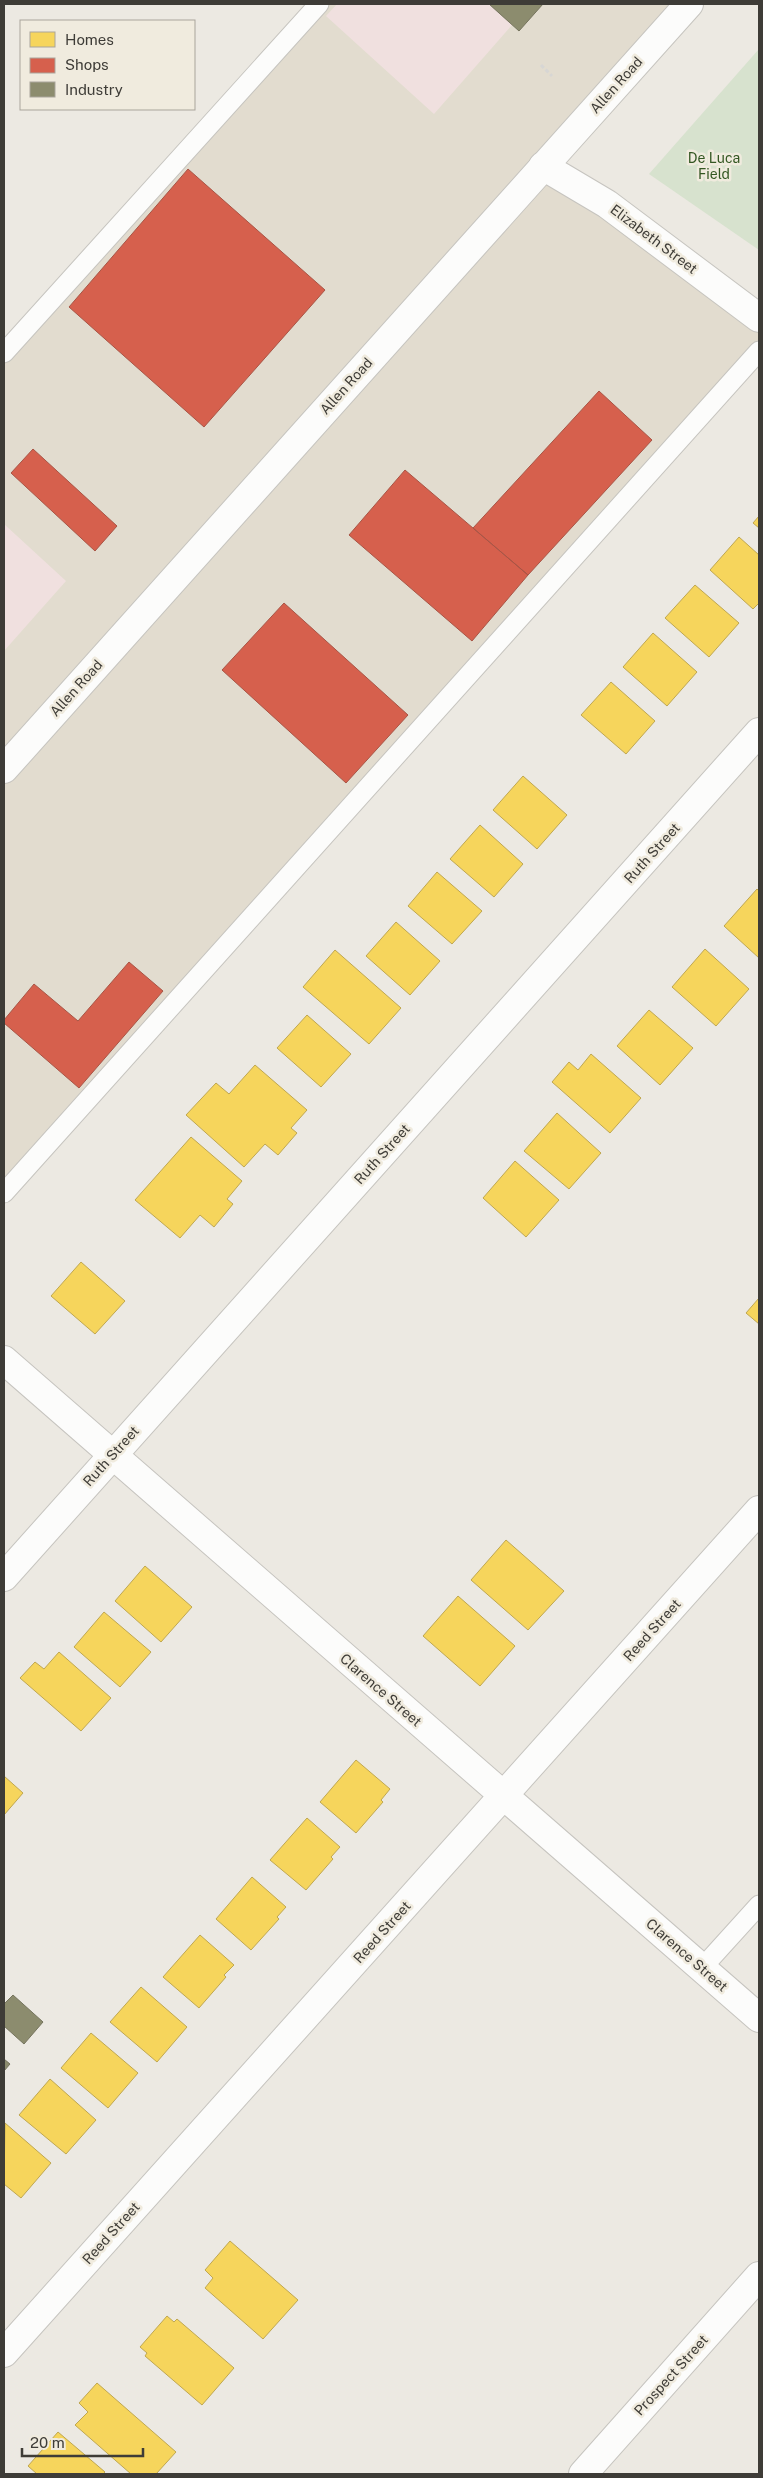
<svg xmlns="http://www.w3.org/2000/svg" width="763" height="2478" viewBox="0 0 763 2478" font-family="'Public Sans',sans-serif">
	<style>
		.built { fill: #e2dccf }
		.industrial { fill: #f0e0df }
		.green { fill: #d7e2ce }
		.homes { fill: #f6d55c; stroke: #bfa751 }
		.shops { fill: #d6604d; stroke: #a85546 }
		.industry { fill: #8c8c6e; stroke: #75745e }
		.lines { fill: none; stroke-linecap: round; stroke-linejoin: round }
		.service-casing { stroke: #c6c4bf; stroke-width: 21 }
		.minor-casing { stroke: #c6c4bf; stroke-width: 30 }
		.secondary-casing { stroke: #c6c4bf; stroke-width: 30 }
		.path { stroke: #d7d6d4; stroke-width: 3; stroke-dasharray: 4 2.5; stroke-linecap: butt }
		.service { stroke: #fcfcfb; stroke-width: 19 }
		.minor { stroke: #fcfcfb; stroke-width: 28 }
		.secondary { stroke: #fcfcfb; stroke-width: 28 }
		.labels { text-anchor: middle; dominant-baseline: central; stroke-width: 5; stroke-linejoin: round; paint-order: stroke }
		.street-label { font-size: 14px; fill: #3e3c37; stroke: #f0ebde }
		.park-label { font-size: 14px; fill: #335722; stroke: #f0ebde }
	</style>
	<rect width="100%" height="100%" fill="#ece9e2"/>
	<!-- built -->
	<path class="built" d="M319,4h370l-146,162 216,152v33l-755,842v-840z"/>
	<!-- industrial -->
	<path class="industrial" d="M337,4h152l23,21 -78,89 -108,-98z
		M4,524l62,57 -62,70z"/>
	<!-- green -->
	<path class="green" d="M759,49v201l-110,-76z"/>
	<!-- homes -->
	<path class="homes" d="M759,516v12l-6,-5z
		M739,537l20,18v48l-6,6 -43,-39z
		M695,585l44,38 -30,34 -44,-39z
		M653,633l44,39 -30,34 -44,-39z
		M611,682l44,39 -29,33 -45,-39z
		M523,776l44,39 -30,34 -44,-39z
		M480,825l43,39 -29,33 -44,-38z
		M437,872l45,39 -30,33 -44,-38z
		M757,889l2,2v67l-35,-32z
		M396,922l44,39 -30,34 -44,-39z
		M705,949l44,40 -33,37 -44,-39z
		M335,950l66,58 -32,36 -66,-57z
		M649,1010l44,38 -33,37 -43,-39z
		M307,1015l44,39 -30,33 -44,-39z
		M591,1054l50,44 -31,35 -58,-51 17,-20 9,8z
		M255,1065l52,45 -16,18 6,5 -19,22 -13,-11 -21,23 -58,-52 30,-32 13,11z
		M557,1113l44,40 -32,36 -45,-38z
		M191,1137l51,44 -15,18 6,5 -19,23 -14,-12 -20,23 -45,-38z
		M515,1161l44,39 -33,37 -43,-39z
		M81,1262l44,39 -30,33 -44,-38z
		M759,1298v26l-13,-11z
		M506,1540l58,51 -36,39 -57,-50z
		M145,1566l47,41 -31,35 -46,-41z
		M458,1596l57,50 -35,40 -57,-50z
		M104,1612l47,40 -31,35 -46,-40z
		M59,1652l52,46 -30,33 -61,-53 15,-16 9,7z
		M356,1760l34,29 -9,11 2,2 -27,31 -36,-31z
		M4,1776l19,17 -19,22z
		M307,1818l33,29 -9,10 2,2 -27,31 -36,-30z
		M252,1877l34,30 -9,10 2,2 -28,31 -35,-31z
		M200,1935l34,30 -10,10 2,2 -27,31 -36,-31z
		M141,1987l46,40 -30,35 -47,-40z
		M91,2033l47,40 -30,35 -47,-40z
		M50,2079l46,41 -30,34 -47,-39z
		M5,2123l46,40 -30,35 -17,-14z
		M230,2241l68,59 -35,39 -58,-51 8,-10 -8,-8z
		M167,2316l7,6 3,-3 57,49 -32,37 -57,-49 2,-3 -7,-6z
		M97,2383l79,69 -20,22h-25l-56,-49 13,-13 -9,-9z
		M58,2432l47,40 -2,2h-66l-9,-8z"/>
	<!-- shops -->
	<path class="shops" d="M188,169l137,121 -121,137 -135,-120z
		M599,391l53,49 -124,135 -55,-47z
		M33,449l84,77 -22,25 -84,-78z
		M405,470l123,105 -56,66 -123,-106z
		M284,603l124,112 -62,68 -124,-113z
		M129,962l34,29 -84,97 -75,-65v-3l30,-36 44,37z"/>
	<!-- industry -->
	<path class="industry" d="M489,4h54l-24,27z
		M13,1995l30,27 -19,22 -20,-18v-22z
		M4,2059l6,5 -6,7z"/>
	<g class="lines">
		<defs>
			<path id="service" d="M4,353l315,-349
				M4,1193l755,-842
				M702,1968l57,-63"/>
			<path id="minor" d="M543,166l64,38 152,114
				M4,1360l755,658
				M4,1577l755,-845
				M4,2353l755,-843
				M583,2474l176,-198"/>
			<path id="secondary" d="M4,769l685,-765"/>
		</defs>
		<!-- service casing -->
		<use href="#service" class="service-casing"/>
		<!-- minor casing -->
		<use href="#minor" class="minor-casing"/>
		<!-- secondary casing -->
		<use href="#secondary" class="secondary-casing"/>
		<!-- path -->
		<path class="path" d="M541,65l11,11"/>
		<!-- service -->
		<use href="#service" class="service"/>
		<!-- minor -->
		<use href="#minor" class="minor"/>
		<!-- secondary -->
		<use href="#secondary" class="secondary"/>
	</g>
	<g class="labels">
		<!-- street labels -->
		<g class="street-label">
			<text transform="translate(616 85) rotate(-48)">Allen Road</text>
			<text transform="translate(654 239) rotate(37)">Elizabeth Street</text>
			<text transform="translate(346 386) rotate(-48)">Allen Road</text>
			<text transform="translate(76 688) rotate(-48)">Allen Road</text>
			<text transform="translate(652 853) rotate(-48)">Ruth Street</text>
			<text transform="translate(382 1154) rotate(-48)">Ruth Street</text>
			<text transform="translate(111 1456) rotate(-48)">Ruth Street</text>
			<text transform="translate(652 1630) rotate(-48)">Reed Street</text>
			<text transform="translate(381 1690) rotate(41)">Clarence Street</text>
			<text transform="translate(382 1932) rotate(-48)">Reed Street</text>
			<text transform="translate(687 1955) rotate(41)">Clarence Street</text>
			<text transform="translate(111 2233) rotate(-48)">Reed Street</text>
			<text transform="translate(671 2375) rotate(-48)">Prospect Street</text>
		</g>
		<!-- park labels -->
		<g class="park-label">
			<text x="714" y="158">De Luca<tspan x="714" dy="16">Field</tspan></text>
		</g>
	</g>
	<!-- border -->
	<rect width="763" height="2478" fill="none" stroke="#3e3c37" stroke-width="10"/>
	<!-- legend -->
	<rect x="20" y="20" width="175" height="90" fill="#f0ebde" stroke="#a9a59b"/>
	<rect x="30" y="32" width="25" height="15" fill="#f6d55c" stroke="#a9a59b"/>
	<text x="65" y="45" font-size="15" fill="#3e3c37">Homes</text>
	<rect x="30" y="58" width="25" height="15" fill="#d6604d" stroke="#a9a59b"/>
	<text x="65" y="70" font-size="15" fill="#3e3c37">Shops</text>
	<rect x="30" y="82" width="25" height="15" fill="#8c8c6e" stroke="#a9a59b"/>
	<text x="65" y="95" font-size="15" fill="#3e3c37">Industry</text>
	<!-- scale -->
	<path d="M22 2448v8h121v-8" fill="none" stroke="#3e3c37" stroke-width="2.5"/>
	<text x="30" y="2448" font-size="15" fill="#3e3c37" stroke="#f0ebde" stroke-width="4" paint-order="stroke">20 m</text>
</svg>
